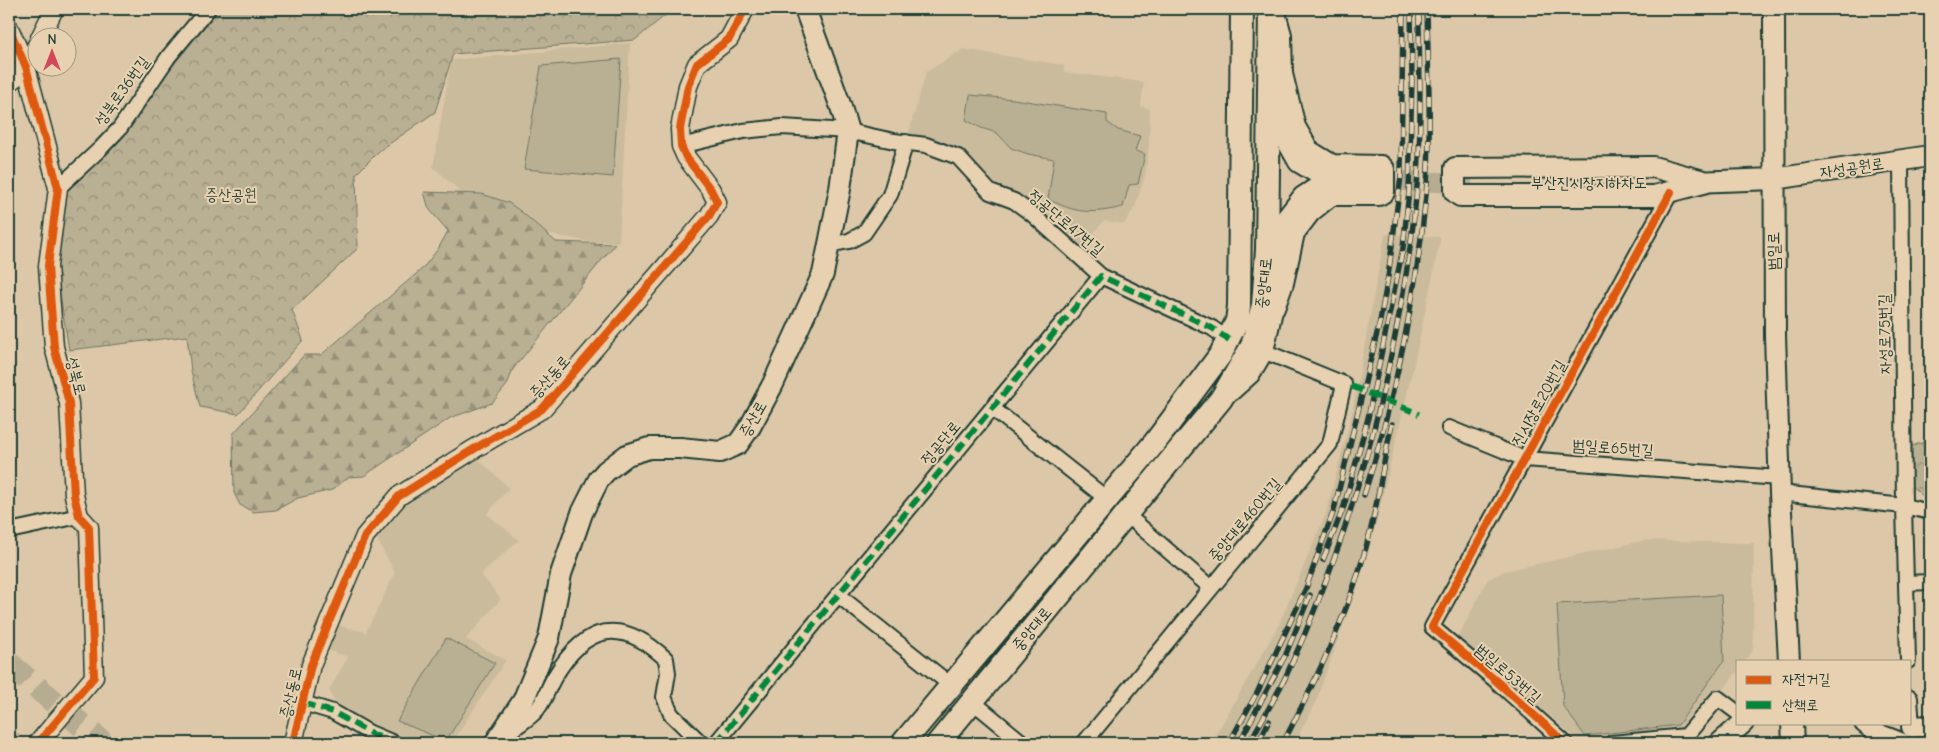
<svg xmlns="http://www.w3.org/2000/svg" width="1939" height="752" viewBox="0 0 1939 752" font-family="'Comic Neue','Poor Story',sans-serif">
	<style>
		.built { fill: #cbbb9d }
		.grass { fill: #b9af93; stroke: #6c7664 }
		.forest { fill: url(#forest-firs); stroke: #6c7664 }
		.park { fill: url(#park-crowns); stroke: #6c7664 }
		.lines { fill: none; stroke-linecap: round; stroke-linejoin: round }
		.secondary-tunnel { stroke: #b6ac91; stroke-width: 20; stroke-dasharray: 20 10; stroke-linecap: butt }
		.trunk-tunnel { stroke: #b6ac91; stroke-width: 24; stroke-dasharray: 24 12; stroke-linecap: butt }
		.minor-casing { stroke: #1f3d34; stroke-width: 18 }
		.tertiary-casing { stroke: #1f3d34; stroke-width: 21 }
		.secondary-casing { stroke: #1f3d34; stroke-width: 24 }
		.primary-casing { stroke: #1f3d34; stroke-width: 26 }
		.minor { stroke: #e8d1b0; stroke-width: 14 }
		.tertiary { stroke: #e8d1b0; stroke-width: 18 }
		.secondary { stroke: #e8d1b0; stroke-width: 20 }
		.primary { stroke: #e8d1b0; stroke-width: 22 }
		.rail-casing { stroke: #1f3d34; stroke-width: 5.5 }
		.rail { stroke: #e8d1b0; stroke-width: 4; stroke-dasharray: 11; stroke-linecap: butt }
		.quiet { stroke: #00873e; stroke-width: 6; stroke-dasharray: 12 6; stroke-linecap: butt }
		.cycleway-casing { stroke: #e8d1b0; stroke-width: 11 }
		.cycleway { stroke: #de580e; stroke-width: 8 }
		.labels { text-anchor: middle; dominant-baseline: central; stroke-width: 4; stroke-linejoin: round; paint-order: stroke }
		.street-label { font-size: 16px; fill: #1f3d34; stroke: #e8d1b0 }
		.park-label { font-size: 16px; fill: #2e483e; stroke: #e8d1b0 }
	</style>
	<defs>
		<pattern id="forest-firs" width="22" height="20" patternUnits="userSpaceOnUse" patternTransform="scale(1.25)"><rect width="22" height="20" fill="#b9af93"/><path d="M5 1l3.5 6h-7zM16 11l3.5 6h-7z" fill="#969079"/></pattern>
		<pattern id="park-crowns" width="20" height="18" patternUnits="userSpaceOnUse" patternTransform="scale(1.25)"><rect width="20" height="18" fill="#b9af93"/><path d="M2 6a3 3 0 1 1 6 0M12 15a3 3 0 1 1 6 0" fill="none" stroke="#969079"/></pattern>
	</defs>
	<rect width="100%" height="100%" fill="#dcc8a8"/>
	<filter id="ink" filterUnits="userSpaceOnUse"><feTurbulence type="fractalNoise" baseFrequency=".02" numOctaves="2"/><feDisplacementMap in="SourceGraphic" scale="10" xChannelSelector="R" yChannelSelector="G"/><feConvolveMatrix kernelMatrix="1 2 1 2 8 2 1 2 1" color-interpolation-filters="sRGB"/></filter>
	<g filter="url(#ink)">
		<!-- built -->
		<path class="built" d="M630,43l-11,199h-28l-61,-11 -58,-29 -39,-35 18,-107z
			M963,49l101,16v7l80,10 -3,24 9,3 -1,37 -3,26 -11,35 -11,17 -20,-3 -20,23 -13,5 -81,-57 -32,-35 -52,-15 20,-70z
			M1385,234l56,3 -28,132 -36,151 -20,65 -40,114 -22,44h-84l67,-117 47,-110 27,-103z
			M472,453l37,35 -22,26 32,26 -38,34 20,25 -35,40 40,21 -54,83h-51l-59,-24 -13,-29 19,-33 -24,-8 13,-24 29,7 29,-59 -21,-39 30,-36z
			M1646,540l108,3 -1,107 -8,11h-7v10l-52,65 -74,7h-31l-123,-106 29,-57 17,-9z"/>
		<!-- grass -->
		<path class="grass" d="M621,59l-8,118 -89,-8 17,-103z
			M970,95l44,4 93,15v8l11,8 22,6 -5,15 10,3 -7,30 -9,1 -6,22c-31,7 -46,7 -75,-8l6,-40 -26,-5 -17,-6 -14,-15 -16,-5 -15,-8z
			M1721,595l3,66 -46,64 -93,11 -22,-30 -6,-102z
			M446,638l49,25 -49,78 -49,-20z"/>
		<!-- forest -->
		<path class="forest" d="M424,192l58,2 27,9 14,10 33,29 59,2 -102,125 -6,16 -15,18 -42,15 -86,58 -15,1 -17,13 -34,8 -22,12 -23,2 -13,-7 -6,-12 -1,-59 71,-79h17l101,-86 16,-20 10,-18 -19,-22z"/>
		<!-- park -->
		<path class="park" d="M219,9h454l-38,31 -182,14 -18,58 -56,39 -23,23 2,74 -66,62 11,30 -65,74 -38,-7 -9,-36 -4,-35 -118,14 -12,-74 7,-89 42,-34 68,-89z
			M1930,440v61h-1l-20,-17v-37z"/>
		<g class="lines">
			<!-- secondary-tunnel -->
			<path class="secondary-tunnel" d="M1369,180l103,3"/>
			<!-- trunk-tunnel -->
			<path class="trunk-tunnel" d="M9,664l94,79
				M9,741l2,2"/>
			<defs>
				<path id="minor" d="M681,146l62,-15 39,-4 66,4 46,10 32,4 32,12 32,35 24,9 18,13 69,62 111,52 17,12
					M1901,161l3,345 4,155
					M58,188l42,-39 20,-21 49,-72 39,-47
					M829,245l20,-4 15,-8 26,-38 16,-53
					M992,408l115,91
					M1449,428l76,31 254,19
					M1780,493l124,13 26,6
					M1127,515l84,73
					M9,531l70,-15
					M1906,583l24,-1
					M838,595l114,91
					M1910,698l2,29
					M972,701l51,42
					M303,703l30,9 37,21 24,10
					M506,734c9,-7 20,-13 28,-21 10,-9 14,-26 21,-37 31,-52 66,-59 111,-17l2,14 -4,24 7,17 30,29
					M716,743l385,-467
					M1084,743l246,-299 14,-60 -88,-36
					M1565,743l-71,-64 -62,-52 239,-435
					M1612,743l74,-7 32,-38 20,15"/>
				<path id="tertiary" d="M9,28l17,39 32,121 -10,78 6,81 15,56 5,92 5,21 10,11 5,150 -56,66
					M40,38l14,-29
					M9,83l17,-16 12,-24
					M293,743l18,-78 54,-129 34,-40 75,-47 68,-40 167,-193 8,-14 -6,-12 -25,-33 -5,-11 -1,-17 8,-43 9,-22 32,-25 16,-30"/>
				<path id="secondary" d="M1774,9l1,326 5,158 9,168
					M1276,17l5,18 1,39 -2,54 19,34 30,18
					M1653,167l54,15 -53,14h-194l-5,-4v-24z
					M1329,180h40
					M1694,182l80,-3 156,-23
					M1279,261v-33l24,-31 26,-17
					M1274,308l9,-25 11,-50 16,-21 21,-17h48l5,-3v-23l-3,-3 -49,-1 -23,-14 -14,-24 -13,-53
					M1230,391l20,-18 13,-22 12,-54
					M1792,723l1,20
					M1865,723l15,12 20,8
					M1912,727l18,-1
					M495,743l28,-42 26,-63 12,-64 21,-61 17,-34 7,-8 21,-16 22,-7h31l40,4 18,-8 12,-17 23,-43 50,-110 17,-85 8,-58 -7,-24 -36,-98
					M1720,743l23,-20"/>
				<path id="primary" d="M903,743l253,-302 65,-87 16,-33 2,-15 3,-297
					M938,743l283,-344 31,-53 11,-41 4,-55 3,-241"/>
			</defs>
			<!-- minor casing -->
			<use href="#minor" class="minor-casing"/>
			<!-- tertiary casing -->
			<use href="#tertiary" class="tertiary-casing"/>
			<!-- secondary casing -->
			<use href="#secondary" class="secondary-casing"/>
			<!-- primary casing -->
			<use href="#primary" class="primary-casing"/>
			<!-- minor -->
			<use href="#minor" class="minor"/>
			<!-- tertiary -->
			<use href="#tertiary" class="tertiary"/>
			<!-- secondary -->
			<use href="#secondary" class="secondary"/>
			<!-- primary -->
			<use href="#primary" class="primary"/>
			<defs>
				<path id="rail" d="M1364,495c31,-97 52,-199 62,-300 6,-62 2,-125 1,-186
					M1323,560l21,-54 24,-88 35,-170 6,-57 3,-110 -1,-72
					M1229,743l29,-52 48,-103 28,-78 46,-189 8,-44 13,-101 2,-167
					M1239,743l47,-89 24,-59
					M1249,743c12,-22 26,-44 37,-67 50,-107 85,-220 108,-335 11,-55 20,-111 24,-167 4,-55 1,-110 1,-165
					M1258,743l11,-22
					M1283,743c34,-65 68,-135 86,-207 10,-37 14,-75 23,-112"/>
			</defs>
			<!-- rail casing -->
			<use href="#rail" class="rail-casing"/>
			<!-- rail -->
			<use href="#rail" class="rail"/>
			<!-- quiet -->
			<path class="quiet" d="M1351,386l68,28
				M303,703l30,9 37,21 24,10
				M716,743l385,-467 111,52 17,12"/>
			<defs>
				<path id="cycleway" d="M9,28l17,39 32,121 -10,78 6,81 15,56 5,92 5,21 10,11 5,150 -56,66
					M293,743l18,-78 54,-129 34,-40 75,-47 68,-40 167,-193 8,-14 -6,-12 -25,-33 -5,-11 -1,-17 8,-43 9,-22 32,-25 16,-30
					M1565,743l-71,-64 -62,-52 239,-435"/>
			</defs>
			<!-- cycleway casing -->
			<use href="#cycleway" class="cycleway-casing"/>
			<!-- cycleway -->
			<use href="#cycleway" class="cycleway"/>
		</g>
	</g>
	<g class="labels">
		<!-- street labels -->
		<g class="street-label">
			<text transform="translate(122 91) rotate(-54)">성북로36번길</text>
			<text transform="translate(1852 168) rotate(-8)">자성공원로</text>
			<text x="1589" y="183">부산진시장지하차도</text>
			<text transform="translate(1066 223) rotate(40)">정공단로47번길</text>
			<text transform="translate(1774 251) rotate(-91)">범일로</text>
			<text transform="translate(1264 283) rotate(-84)">중앙대로</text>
			<text transform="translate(1885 334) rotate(-91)">자성로75번길</text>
			<text transform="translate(76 376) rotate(76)">성북로</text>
			<text transform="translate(550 377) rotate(-48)">증산동로</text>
			<text transform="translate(1539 403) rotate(-61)">진시장로20번길</text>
			<text transform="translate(753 419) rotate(-60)">증산로</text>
			<text transform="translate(941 443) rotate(-50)">정공단로</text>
			<text transform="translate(1613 448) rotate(4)">범일로65번길</text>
			<text transform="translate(1245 520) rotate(-50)">중앙대로460번길</text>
			<text transform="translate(1032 629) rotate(-50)">중앙대로</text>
			<text transform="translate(1508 674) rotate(41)">범일로53번길</text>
			<text transform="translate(291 693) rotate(-77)">증산동로</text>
		</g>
		<!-- park labels -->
		<g class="park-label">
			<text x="231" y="195">증산공원</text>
		</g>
	</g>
	<!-- margin -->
	<rect width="1939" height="752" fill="none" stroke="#e8d1b0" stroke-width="30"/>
	<rect x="15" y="15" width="1909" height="722" fill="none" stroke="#1f3d34" stroke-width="2" filter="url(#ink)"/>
	<!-- legend -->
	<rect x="1736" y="660" width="175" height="65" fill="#e8d1b0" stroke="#98967e"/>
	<rect x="1746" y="676" width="25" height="8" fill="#de580e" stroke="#98967e"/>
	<text x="1782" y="684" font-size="15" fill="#1f3d34">자전거길</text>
	<rect x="1746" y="701" width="25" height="8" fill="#00873e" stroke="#98967e"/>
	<text x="1782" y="710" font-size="15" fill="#1f3d34">산책로</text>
	<!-- north arrow -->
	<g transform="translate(52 52)"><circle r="24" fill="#e8d1b0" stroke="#98967e"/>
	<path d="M0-4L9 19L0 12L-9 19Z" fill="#d1495b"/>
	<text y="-8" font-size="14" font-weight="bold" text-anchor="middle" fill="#1f3d34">N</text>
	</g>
</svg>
